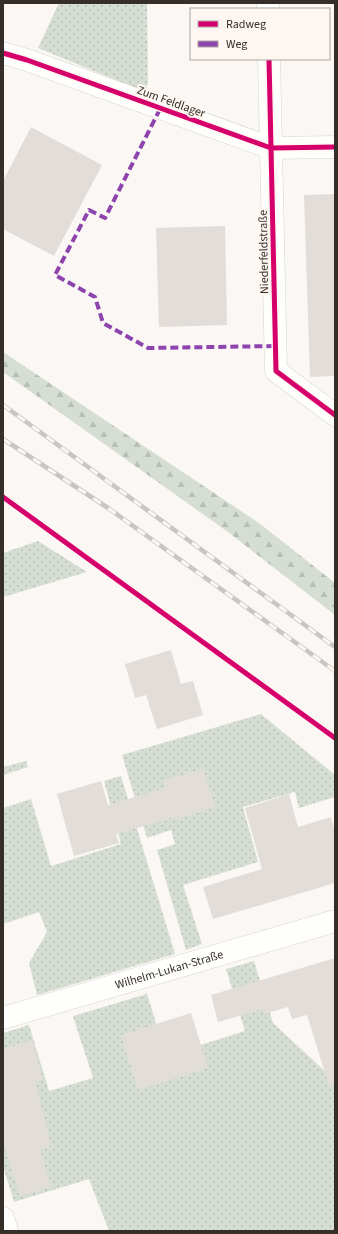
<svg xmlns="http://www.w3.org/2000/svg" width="338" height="1234" viewBox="0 0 338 1234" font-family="'Source Sans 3',sans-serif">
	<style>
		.forest { fill: url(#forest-firs) }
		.park { fill: url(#park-dots) }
		.building { fill: #e2ddd9 }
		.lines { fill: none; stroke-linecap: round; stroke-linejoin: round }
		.minor-casing { stroke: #d8d4cf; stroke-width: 23 }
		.minor { stroke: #fefefd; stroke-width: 22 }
		.rail-casing { stroke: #c7c6c5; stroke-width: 4.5 }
		.rail { stroke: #fef6f0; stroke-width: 3; stroke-dasharray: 9; stroke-linecap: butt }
		.quiet { stroke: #8e44ad; stroke-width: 4; stroke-dasharray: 8 4; stroke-linecap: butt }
		.cycleway-casing { stroke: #fef6f0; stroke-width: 8 }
		.cycleway { stroke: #d6006c; stroke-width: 5 }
		.labels { text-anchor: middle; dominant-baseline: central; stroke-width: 4; stroke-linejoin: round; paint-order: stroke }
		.street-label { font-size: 12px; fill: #362f29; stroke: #fef6f0 }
	</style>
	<defs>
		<pattern id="forest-firs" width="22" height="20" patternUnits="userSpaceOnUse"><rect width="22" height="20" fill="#d6ded4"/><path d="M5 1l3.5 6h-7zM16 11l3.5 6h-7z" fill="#b8bfb6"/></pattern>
		<pattern id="park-dots" width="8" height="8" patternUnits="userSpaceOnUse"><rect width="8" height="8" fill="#d6ded4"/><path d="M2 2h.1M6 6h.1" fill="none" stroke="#b8bfb6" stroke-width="1.8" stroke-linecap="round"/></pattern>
	</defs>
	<rect width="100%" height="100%" fill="#faf7f4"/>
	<!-- forest -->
	<path class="forest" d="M3,352l256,171 76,60v32l-107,-83 -225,-160z"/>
	<!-- park -->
	<path class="park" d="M59,3l88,1 1,79 -3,9 -107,-44z
		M38,541l49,31 -84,25v-44z
		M261,714l74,61v22l-36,11 -4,-16 -52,15 15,55 -75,23 19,59 -16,6 -29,-100 18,-6 -4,-14 -24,8 -25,-83z
		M26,761l2,6 -25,8v-8z
		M121,776l54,178 -138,41 -8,-32 18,-31 -8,-20 -36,12v-116l28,-9 20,67 70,-22 -17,-63z
		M254,961l19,62 55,51 7,-2v159h-226l-20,-52 -75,23 -11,-36v-133l26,-8 20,66 44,-13 -20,-62 74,-22 19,62 79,-25 -19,-62z"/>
	<!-- building -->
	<path class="building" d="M31,127l71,38 -48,91 -51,-27v-48z
		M335,194v182l-25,1 -6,-182z
		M225,226l2,99 -68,2 -3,-99z
		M171,650l10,34 12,-3 10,34 -46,14 -11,-34 -11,3 -10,-34z
		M203,769l12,38 -40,13 -1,-3 -58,17 3,9 -45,13 -17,-62 44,-13 7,24 57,-17 -1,-8z
		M289,794l9,33 33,-10 4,15v51l-122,36 -10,-32 59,-18 -17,-61z
		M335,958v127l-6,1 -22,-71 -15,4 -4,-12 -24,7 -1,-5 -45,13 -7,-27z
		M191,1013l17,55 -70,22 -17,-55z
		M32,1040l11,40 -8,2 16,64 -11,3 11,38 -31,9 -17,-55v-92z"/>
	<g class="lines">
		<defs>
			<g id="minor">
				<path d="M268,3v6"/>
				<path d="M3,53l24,7 244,88 64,-1"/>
				<path d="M269,59l7,312 59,44"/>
				<path id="s1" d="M3,1018l332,-97"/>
				<path d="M3,1218l4,13"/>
			</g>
		</defs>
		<!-- minor casing -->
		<use href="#minor" class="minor-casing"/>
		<!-- minor -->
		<use href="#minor" class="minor"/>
		<defs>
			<path id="rail" d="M3,405l332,242
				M3,439l105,69 227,163"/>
		</defs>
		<!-- rail casing -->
		<use href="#rail" class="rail-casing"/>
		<!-- rail -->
		<use href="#rail" class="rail"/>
		<!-- quiet -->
		<path class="quiet" d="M160,109l-55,109 -16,-8 -34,65 40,22 8,26 45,25 128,-2"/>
		<defs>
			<path id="cycleway" d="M3,53l24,7 244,88 64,-1
				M269,59l7,312 59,44
				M3,497l332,241"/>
		</defs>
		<!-- cycleway casing -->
		<use href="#cycleway" class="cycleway-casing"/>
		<!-- cycleway -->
		<use href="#cycleway" class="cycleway"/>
	</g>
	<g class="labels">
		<!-- street labels -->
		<g class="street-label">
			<text transform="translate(171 102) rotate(20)">Zum Feldlager</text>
			<text transform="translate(264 252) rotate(-91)">Niederfeldstraße</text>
			<text stroke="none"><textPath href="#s1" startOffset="173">Wilhelm-Lukan-Straße</textPath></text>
		</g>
	</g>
	<!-- border -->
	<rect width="338" height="1234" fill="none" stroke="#362f29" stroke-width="8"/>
	<!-- legend -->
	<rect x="190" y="8" width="140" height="52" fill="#fef6f0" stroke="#aea6a0"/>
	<rect x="198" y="21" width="20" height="6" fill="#d6006c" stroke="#aea6a0"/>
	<text x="226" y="28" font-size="12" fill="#362f29">Radweg</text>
	<rect x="198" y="41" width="20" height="6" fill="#8e44ad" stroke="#aea6a0"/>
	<text x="226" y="48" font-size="12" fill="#362f29">Weg</text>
</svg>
